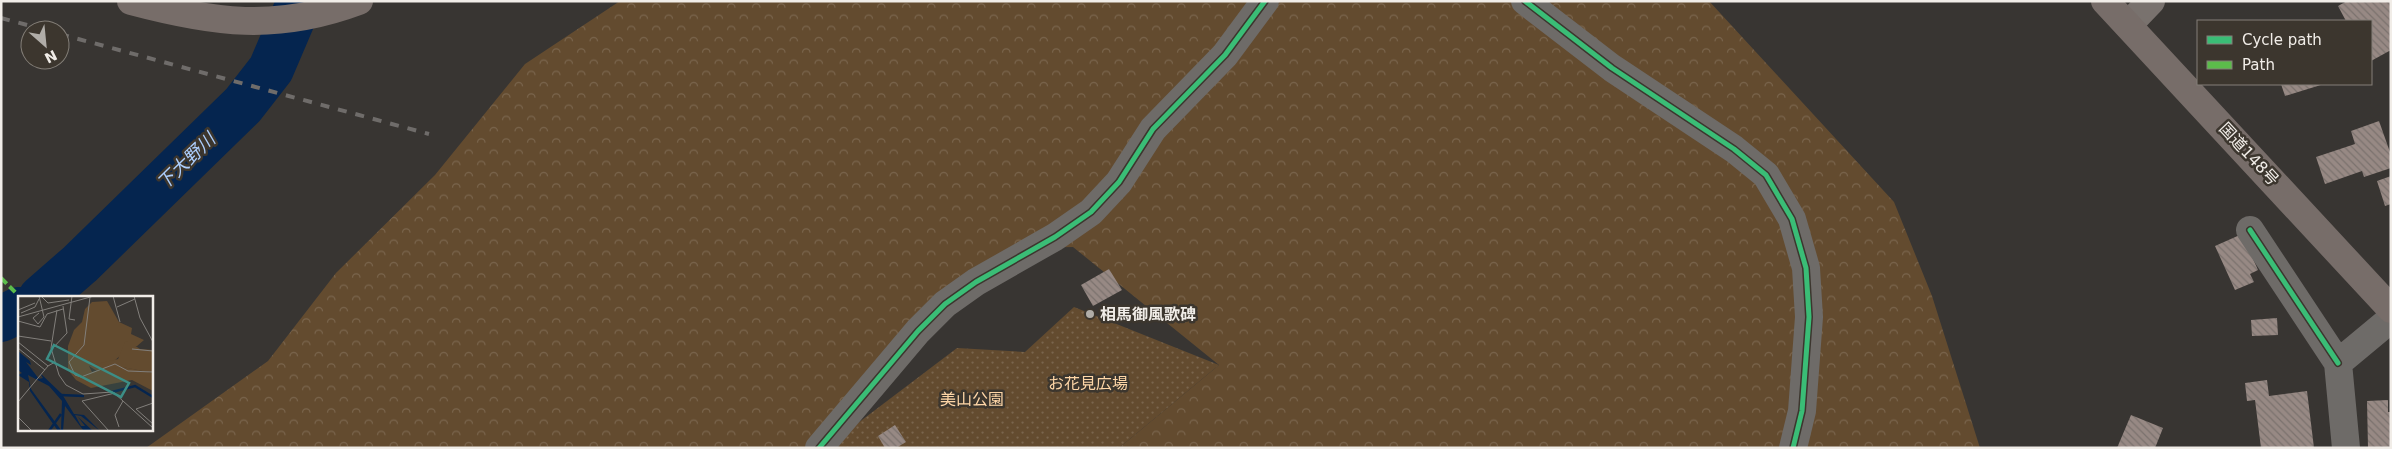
<svg xmlns="http://www.w3.org/2000/svg" width="2392" height="449" viewBox="0 0 2392 449" font-family="'DejaVu Sans','Noto Sans JP',sans-serif">
	<style>
		.forest { fill: url(#forest-crowns) }
		.park { fill: url(#park-dots) }
		.lines { fill: none; stroke-linecap: round; stroke-linejoin: round }
		.river { stroke: #05254f; stroke-width: 46 }
		.building { fill: url(#building-back-hatch) }
		.minor { stroke: #6e6b68; stroke-width: 28 }
		.major { stroke: #79726e; stroke-width: 28 }
		.highway { stroke: #776d69; stroke-width: 28 }
		.rail { stroke: #6f6c6a; stroke-width: 4; stroke-dasharray: 9 9; stroke-linecap: butt }
		.quiet { stroke: #5cbc4b; stroke-width: 4; stroke-dasharray: 8 4; stroke-linecap: butt }
		.cycleway-casing { stroke: #3c362e; stroke-width: 8 }
		.cycleway { stroke: #3abd76; stroke-width: 5 }
		.poi-dot { fill: #b0ada8; stroke: #3c362e; stroke-width: 2 }
		.labels { text-anchor: middle; dominant-baseline: central; stroke-width: 5; stroke-linejoin: round; paint-order: stroke }
		.street-label { font-size: 16px; fill: #f1ede8; stroke: #3c362e }
		.poi-label { font-size: 16px; font-weight: bold; fill: #f1ede8; stroke: #3c362e; text-anchor: start }
		.park-label { font-size: 16px; fill: #fed6a7; stroke: #3c362e }
		.water-label { font-size: 18px; font-style: italic; fill: #accefd; stroke: #3c362e }
		.inset-river { fill: none; stroke: #05254f; stroke-width: 2.5 }
		.inset-road { fill: none; stroke: #827f7b; stroke-width: 1 }
		.view { fill: #3c8e86; fill-opacity: 0.15; stroke: #3c8e86; stroke-width: 2.5 }
		.inset-edge { fill: none; stroke: #f1ede8; stroke-width: 2.5 }
	</style>
	<defs>
		<pattern id="forest-crowns" width="20" height="18" patternUnits="userSpaceOnUse" patternTransform="scale(1.25)"><rect width="20" height="18" fill="#634b2f"/><path d="M2 6a3 3 0 1 1 6 0M12 15a3 3 0 1 1 6 0" fill="none" stroke="#7a654d"/></pattern>
		<pattern id="park-dots" width="8" height="8" patternUnits="userSpaceOnUse" patternTransform="scale(1.25)"><rect width="8" height="8" fill="#634b2f"/><path d="M2 2h.1M6 6h.1" fill="none" stroke="#7a654d" stroke-width="1.8" stroke-linecap="round"/></pattern>
		<pattern id="building-back-hatch" width="6" height="6" patternUnits="userSpaceOnUse" patternTransform="scale(1.25)"><rect width="6" height="6" fill="#978984"/><path d="M-1 5l2 2M0 0l6 6M5-1l2 2" fill="none" stroke="#7b726e"/></pattern>
	</defs>
	<rect width="100%" height="100%" fill="#383532"/>
	<!-- forest -->
	<path class="forest" d="M620,1h1089l185,201 38,94 48,152h-861l100,-83 -146,-118 -50,1 -216,200h-661l122,-87 68,-88 99,-98 90,-111z"/>
	<!-- park -->
	<path class="park" d="M1074,307l145,58 -100,83h-294l132,-100 68,4z"/>
	<g class="lines">
		<!-- river -->
		<path class="river" d="M41,298l39,-34 163,-159 28,-36 29,-68
			M1,319l18,-9"/>
	</g>
	<!-- building -->
	<path class="building" d="M2347,1h44v49l-20,11v-40h-25l-8,-15z
		M2281,84h43l-39,12z
		M2379,121l12,34v13l-27,9 -2,-6 -37,13 -9,-27 39,-13 -4,-13z
		M2391,176v28l-6,2 -8,-25z
		M2242,234l16,36 -8,4 4,8 -19,8 -20,-44z
		M1109,269l13,21 -29,16 -12,-21z
		M2277,318l1,17 -26,1 -1,-16z
		M2267,380l2,16 38,-5 7,57h-53l-6,-48 -8,1 -2,-18z
		M2388,400v12h3v36h-23l-1,-47z
		M2131,415l32,13 -8,20h-38z
		M895,425l11,17 -10,6h-11l-7,-12z"/>
	<g class="lines">
		<!-- minor -->
		<path class="minor" d="M1525,1l87,67 122,81 32,26 26,44 14,49 3,49 -7,94 -9,37
			M2250,230l88,133
			M819,448l99,-117 27,-27 31,-22 79,-45 36,-25 28,-30 34,-53 72,-74 40,-54
			M2346,448l-8,-85 53,-44"/>
		<!-- major -->
		<path class="major" d="M2128,25l23,-24"/>
		<!-- highway -->
		<path class="highway" d="M131,1c83,22 145,31 228,0
			M2105,1l286,308"/>
		<!-- rail -->
		<path class="rail" d="M1,18l45,12
			M60,34l369,100"/>
		<!-- quiet -->
		<path class="quiet" d="M1,278l16,16"/>
		<defs>
			<path id="cycleway" d="M1525,1l87,67 122,81 32,26 26,44 14,49 3,49 -7,94 -9,37
				M2250,230l88,133
				M819,448l99,-117 27,-27 31,-22 79,-45 36,-25 28,-30 34,-53 72,-74 40,-54"/>
		</defs>
		<!-- cycleway casing -->
		<use href="#cycleway" class="cycleway-casing"/>
		<!-- cycleway -->
		<use href="#cycleway" class="cycleway"/>
	</g>
	<!-- markers -->
	<circle class="poi-dot" cx="1090" cy="314" r="5"/>
	<g class="labels">
		<!-- street labels -->
		<g class="street-label">
			<text transform="translate(2249 154) rotate(47)">国道148号</text>
		</g>
		<!-- poi labels -->
		<g class="poi-label">
			<text x="1100" y="314">相馬御風歌碑</text>
		</g>
		<!-- park labels -->
		<g class="park-label">
			<text x="1088" y="383">お花見広場</text>
			<text x="972" y="399">美山公園</text>
		</g>
		<!-- water labels -->
		<g class="water-label">
			<text transform="translate(186 161) rotate(-44)">下大野川</text>
		</g>
	</g>
	<!-- overview -->
	<g transform="translate(18 296)">
		<rect width="135" height="135" fill="#383532"/>
		<path d="M89,5l12,21 13,6 -1,6 13,6 -7,6h-6l-18,16 -24,4 3,6 22,-7 39,8v18l-21,-11 -41,8 -15,-8 -8,-10v-24l6,-16 8,-8 3,-13 7,-7z" fill="#634b2f"/>
		<path d="M110,45l12,8 13,1v23l-31,-6 -25,4 -8,-5 29,-7 7,-17z" fill="#634b2f"/>
		<path d="M0,55l12,10 1,4 -5,-3 13,17 4,-1 -3,-5 22,21 12,20 10,1 16,16 -19,-15 -6,-1 6,11h4l-7,-9 15,14 -10,-1 -18,-24 -2,25h-5l-28,-40 -1,-9 -11,-7 4,-2 -4,-3zM10,79l21,11 13,15 -1,29 -30,-41z" fill="#05254f" fill-rule="evenodd"/>
		<path class="inset-river" d="M94,96l23,-6 18,11M42,99l24,1M31,135l12,-17"/>
		<path class="inset-road" d="M23,0l7,7 21,-3M54,0l-3,23 6,1M95,0l7,26M116,0l6,22 13,24M72,1l-6,48 -15,17 6,13 6,2 34,-13 13,7 25,1M99,11l18,-8M0,14l17,-7M39,14l-6,38 8,27 7,10 17,9 30,-2 40,36M3,17l14,-6 4,-8M21,17l-6,5 5,6 6,-7 -5,-21M0,21l76,-21M0,25l22,6 7,-13 16,-5M0,40l33,5M0,46l30,24M0,52l27,22M34,53l15,-16 -4,-27M114,53l21,2M0,106l30,-36 7,-4M135,107l-17,6 17,15M0,121l14,14M101,131l-4,-12 8,-14M91,135l-27,-30 33,-8"/>
		<path class="view" d="M36,49l75,38 -8,14 -74,-38z"/>
		<rect width="135" height="135" class="inset-edge"/>
	</g>
	<!-- border -->
	<rect width="2392" height="449" fill="none" stroke="#f1ede8" stroke-width="5"/>
	<!-- legend -->
	<rect x="2197" y="20" width="175" height="65" fill="#3c362e" stroke="#847f78"/>
	<rect x="2207" y="36" width="25" height="8" fill="#3abd76" stroke="#847f78"/>
	<text x="2242" y="45" font-size="15" fill="#f1ede8">Cycle path</text>
	<rect x="2207" y="61" width="25" height="8" fill="#5cbc4b" stroke="#847f78"/>
	<text x="2242" y="70" font-size="15" fill="#f1ede8">Path</text>
	<!-- north arrow -->
	<g transform="translate(45 45) rotate(153)"><circle r="24" fill="#3c362e" stroke="#847f78"/>
	<path d="M0-4L9 19L0 12L-9 19Z" fill="#b0ada8"/>
	<text y="-8" font-size="14" font-weight="bold" text-anchor="middle" fill="#f1ede8">N</text>
	</g>
</svg>
